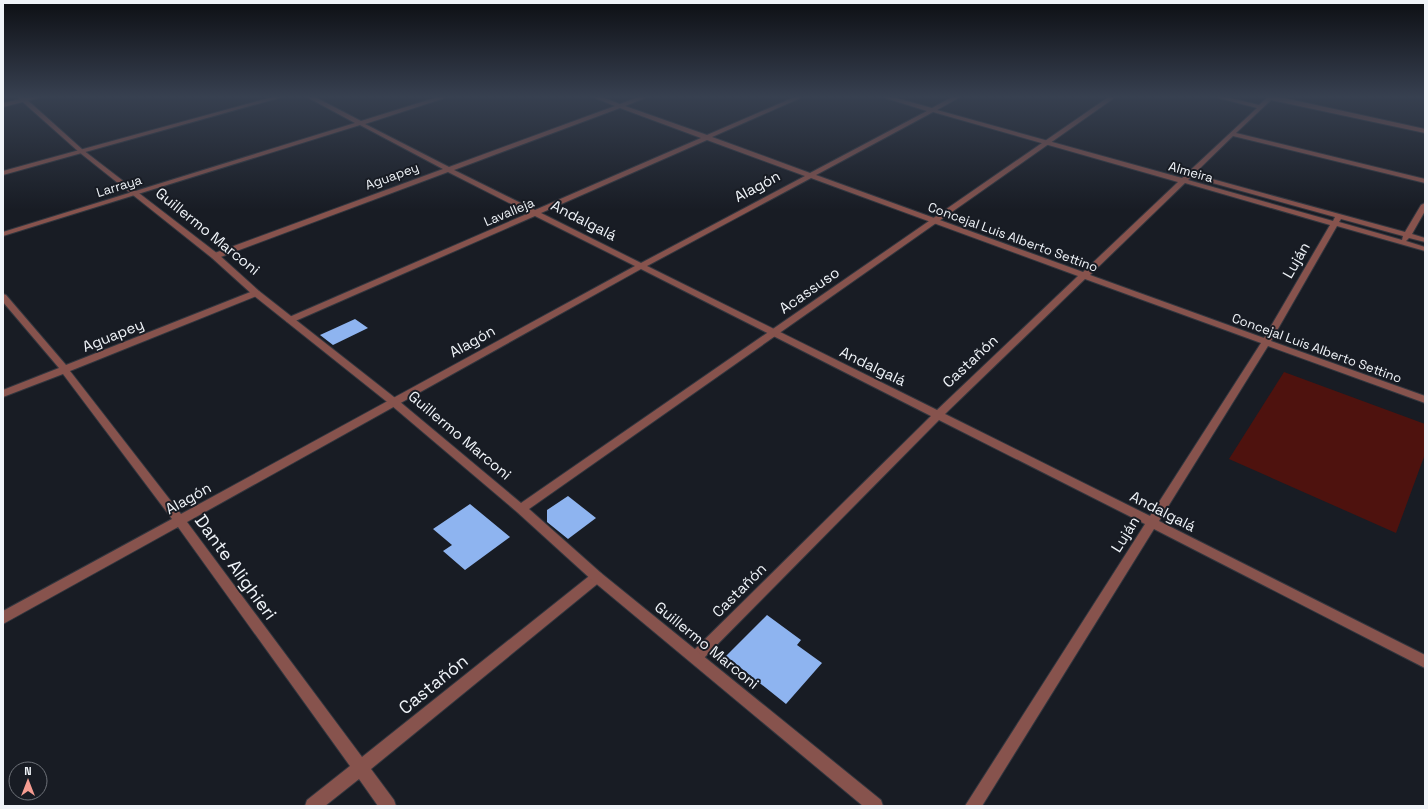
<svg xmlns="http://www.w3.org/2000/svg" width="1428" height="809" viewBox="0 0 1428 809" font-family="'Space Grotesk',sans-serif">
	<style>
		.green { fill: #4e120e }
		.building { fill: #8eb4f0 }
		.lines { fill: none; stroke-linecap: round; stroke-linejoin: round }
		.minor-casing { stroke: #32363e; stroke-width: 2 }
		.tertiary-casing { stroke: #32363e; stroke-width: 2 }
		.minor { fill: #87534d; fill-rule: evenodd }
		.tertiary { fill: #87534d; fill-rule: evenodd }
		.labels { text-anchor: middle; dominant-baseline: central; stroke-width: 4; stroke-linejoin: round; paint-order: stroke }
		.far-street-label { font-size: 13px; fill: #f0f4f9; stroke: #181c24 }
		.street-label { font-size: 15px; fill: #f0f4f9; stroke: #181c24 }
		.near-street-label { font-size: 18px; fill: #f0f4f9; stroke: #181c24 }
	</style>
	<rect width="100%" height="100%" fill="#181c24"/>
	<!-- green -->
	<path class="green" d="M1284,372l141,52v30l-29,79 -167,-74z"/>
	<!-- building -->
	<path class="building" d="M355,319l13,9 -35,17 -13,-10z
		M568,496l28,22 -28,21 -21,-17v-12z
		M470,504l40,33 -45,33 -22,-19 9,-6 -19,-16z
		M767,615l34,25 -4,5 25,18 -36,41 -60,-48z"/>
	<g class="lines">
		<defs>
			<path id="minor" d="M34,96h12l-43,11v-4z
				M276,96h10l-283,79v-4z
				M305,96h8l48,25 80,-25h10l-86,28 84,43 166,-61 -25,-10h9l21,8 21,-8h9l-25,10 82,29 90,-39h8l-93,41 98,36 117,-62 -48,-15h10l43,12 22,-12h8l-25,14 245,68 75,-70 -46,-12h11l37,9 10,-9h6l150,33v4l-154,-33 -35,33 189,46v4l-192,-47 -39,38 211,58 16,-27 4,-2v8l-13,23 13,4v4l-16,-4 -3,3 19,6v4l-88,-25 -66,115 154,55v7l-157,-57 -109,175 266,134v13l-271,-139 -172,277h-17l180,-282 -206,-104 -238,241 -5,2 -5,-2 -2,-4 2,-4 240,-237 -290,-147 -454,253 175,235 231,-184 4,-1 4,1 2,4 -2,4 -230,188 23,31 2,6h-18l-19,-27 -34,27h-20l2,-6 43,-34 -172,-239 -175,97v-13l169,-92 -109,-145 -60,23v-7l56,-22 -56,-66v-8l3,1 60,70 187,-74h6l1,2 -1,2 -189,76 111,143 454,-248 -100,-50 -242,106h-6l-1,-2 1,-2 242,-105 -81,-41 -230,86h-6v-4l231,-85 -83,-44 -357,111v-4l352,-109zM620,108l81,30 -166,72 -81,-40zM933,112l245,70 -95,90 -267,-97zM707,140l98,36 -164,87 -100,-50zM1191,177l144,40 -2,4 -145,-41zM811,178l267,98 -141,134 -290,-144zM1185,183l145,42 -66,113 -174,-63zM1341,219l62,17 -1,4 -63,-18zM1085,279l176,64 -111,173 -205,-102z"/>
			<path id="tertiary" d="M16,96h7l60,54 135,104 41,37 140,110 122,102 589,-407h7l-588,413 72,64 280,227 2,6h-20l-270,-225 -76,-69 -126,-107 -138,-110 -41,-37 -133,-106z"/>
		</defs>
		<!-- minor casing -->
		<use href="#minor" class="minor-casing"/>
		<!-- tertiary casing -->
		<use href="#tertiary" class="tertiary-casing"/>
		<!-- minor -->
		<use href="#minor" class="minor"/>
		<!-- tertiary -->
		<use href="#tertiary" class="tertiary"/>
	</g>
	<!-- sky -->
	<linearGradient id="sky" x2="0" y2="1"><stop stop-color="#0d0f14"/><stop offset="0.46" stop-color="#374050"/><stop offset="1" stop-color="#374050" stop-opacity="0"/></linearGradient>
	<rect width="1428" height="210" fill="url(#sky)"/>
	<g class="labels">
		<!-- far-street labels -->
		<g class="far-street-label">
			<text transform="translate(1191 172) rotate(16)">Almeira</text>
			<text transform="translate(392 176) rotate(-20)">Aguapey</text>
			<text transform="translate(119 186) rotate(-17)">Larraya</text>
			<text transform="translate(509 212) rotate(-23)">Lavalleja</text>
			<text transform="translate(1013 237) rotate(20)">Concejal Luis Alberto Settino</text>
			<text transform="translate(1317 348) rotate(20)">Concejal Luis Alberto Settino</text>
		</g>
		<!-- street labels -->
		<g class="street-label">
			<text transform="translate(757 186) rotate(-28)">Alagón</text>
			<text transform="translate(584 220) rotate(27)">Andalgalá</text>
			<text transform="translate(208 231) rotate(39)">Guillermo Marconi</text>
			<text transform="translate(1296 260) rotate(-60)">Luján</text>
			<text transform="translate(809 290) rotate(-35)">Acassuso</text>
			<text transform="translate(113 335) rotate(-22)">Aguapey</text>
			<text transform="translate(472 341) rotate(-29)">Alagón</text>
			<text transform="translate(970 361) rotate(-43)">Castañón</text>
			<text transform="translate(873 366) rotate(26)">Andalgalá</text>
			<text transform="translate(460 435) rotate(40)">Guillermo Marconi</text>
			<text transform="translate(188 498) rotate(-29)">Alagón</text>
			<text transform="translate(1163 511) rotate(27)">Andalgalá</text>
			<text transform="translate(1125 534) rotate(-58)">Luján</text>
			<text transform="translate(739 590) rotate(-45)">Castañón</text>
			<text transform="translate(707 645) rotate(39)">Guillermo Marconi</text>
		</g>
		<!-- near-street labels -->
		<g class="near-street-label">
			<text transform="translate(236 567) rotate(54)">Dante Alighieri</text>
			<text transform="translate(433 684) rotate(-39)">Castañón</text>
		</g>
	</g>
	<!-- border -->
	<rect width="1428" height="809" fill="none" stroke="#f0f4f9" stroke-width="8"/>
	<!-- north arrow -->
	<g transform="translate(28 781)"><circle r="19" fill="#181c24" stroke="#6e7279"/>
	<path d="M0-3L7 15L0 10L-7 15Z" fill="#f59c91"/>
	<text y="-6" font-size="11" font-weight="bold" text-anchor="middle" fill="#f0f4f9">N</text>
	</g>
</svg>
